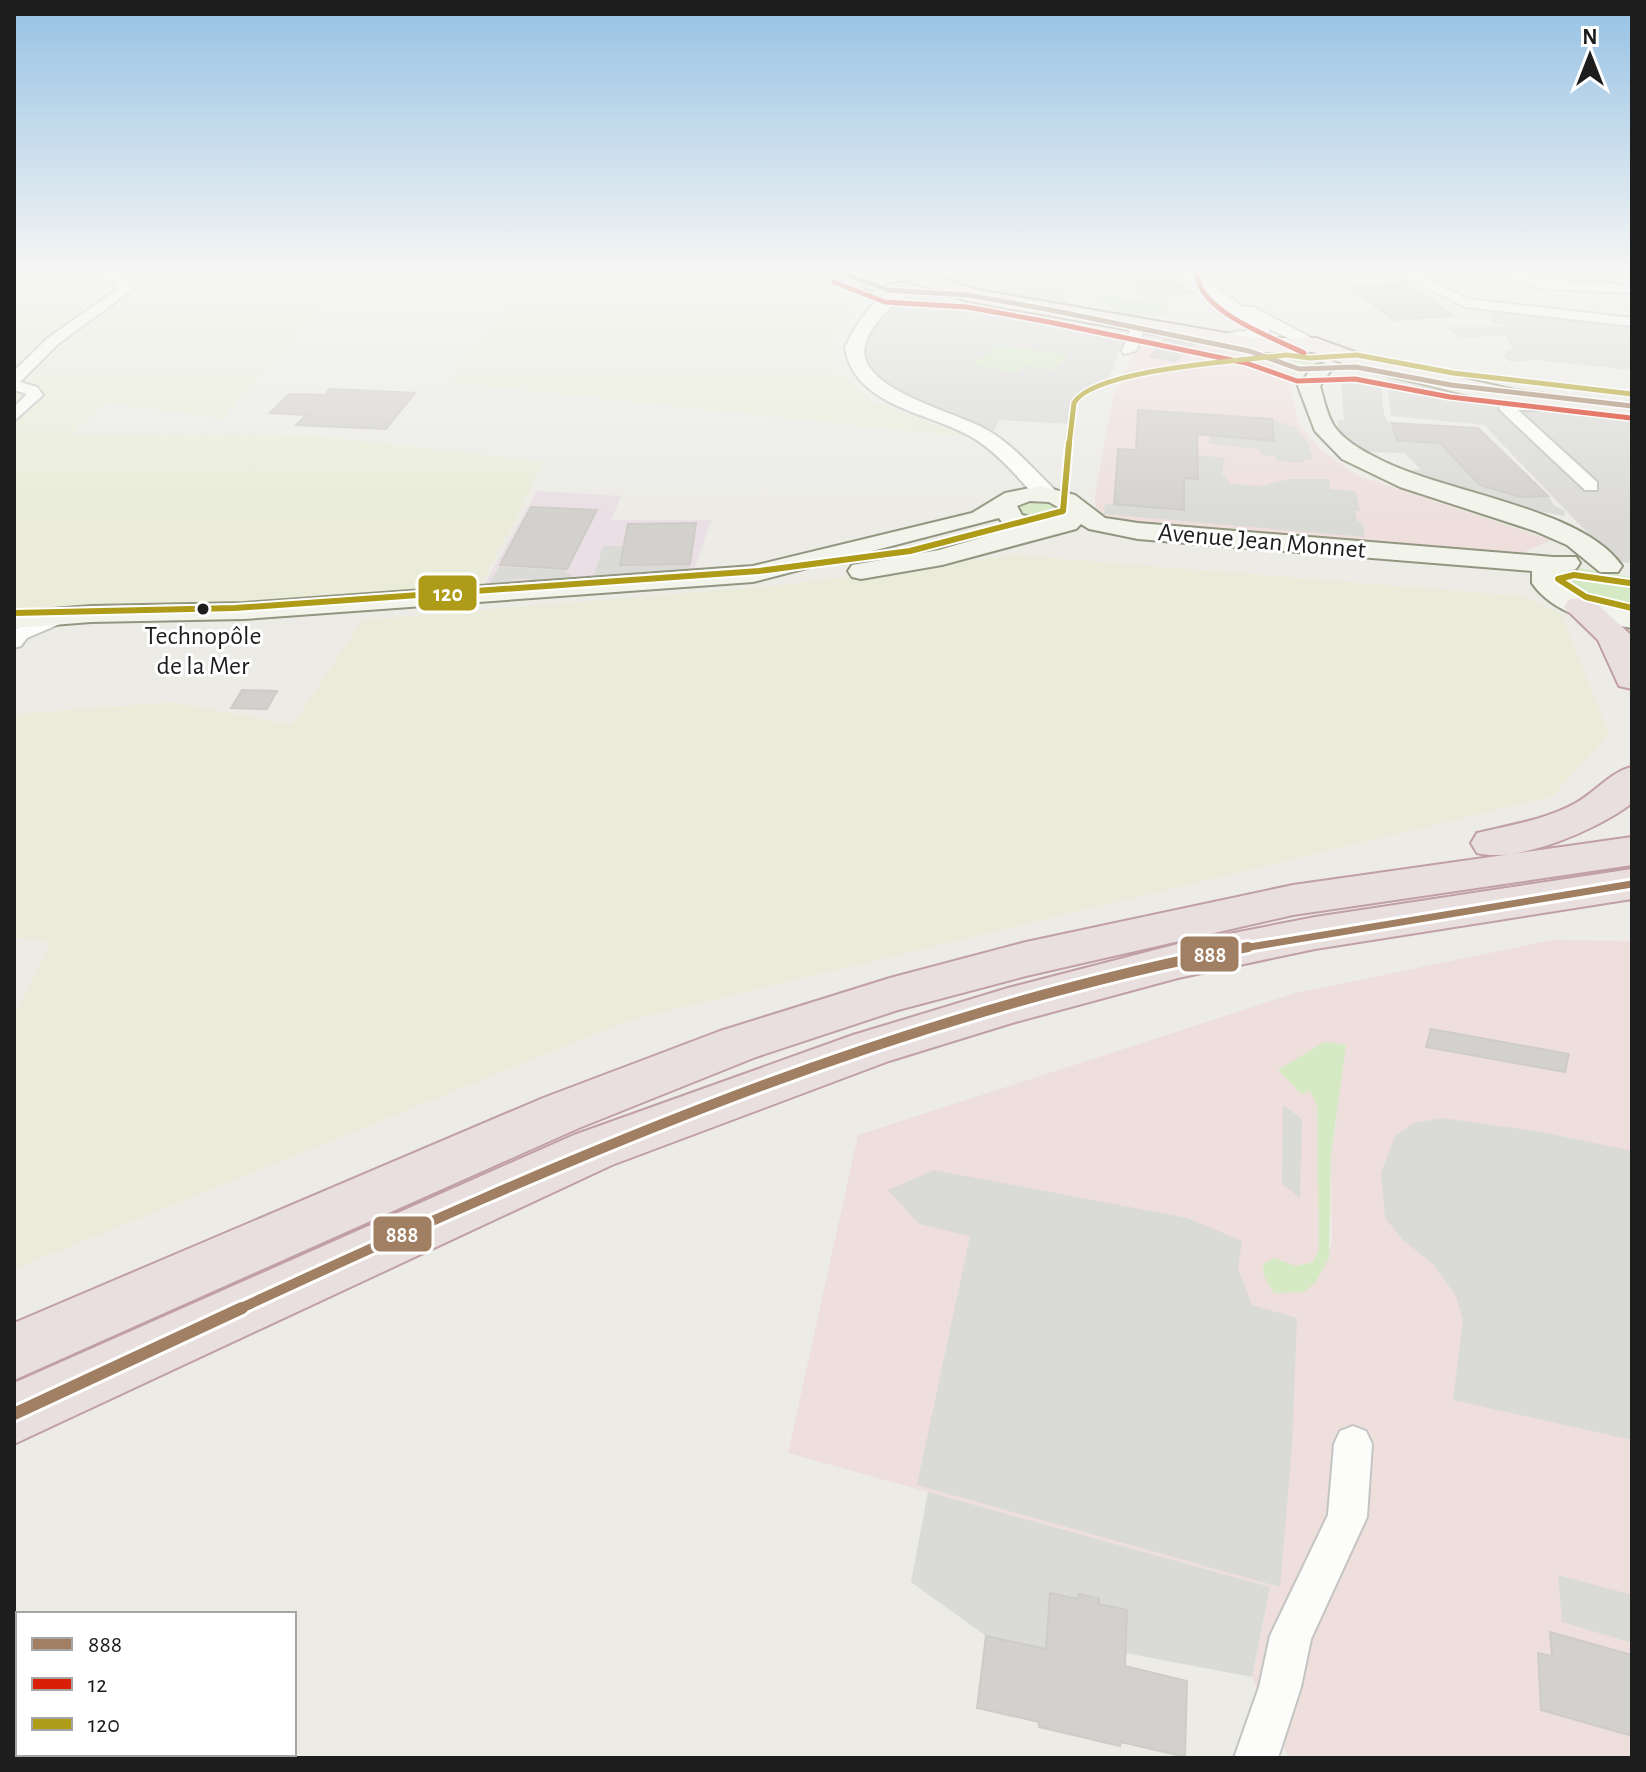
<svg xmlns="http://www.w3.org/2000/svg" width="1646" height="1772" viewBox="0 0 1646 1772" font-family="'Alegreya Sans',sans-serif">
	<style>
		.residential { fill: #dbdad7 }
		.commercial { fill: #eedfdc; fill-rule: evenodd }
		.industrial { fill: #e9dfe4 }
		.farmland { fill: #eaecd9 }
		.grass { fill: #d6e9c5 }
		.parking { fill: #dadad7 }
		.building { fill: #d3d1cd; stroke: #cfccc7; stroke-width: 2 }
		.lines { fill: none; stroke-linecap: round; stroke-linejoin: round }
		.minor-casing { stroke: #c4c4c2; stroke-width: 4 }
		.tertiary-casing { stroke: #c4c4c2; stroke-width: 4 }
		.secondary-casing { stroke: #92957f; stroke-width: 4 }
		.primary-casing { stroke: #a29a83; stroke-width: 4 }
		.motorway-casing { stroke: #c19fa6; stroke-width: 4 }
		.minor { fill: #fcfcfb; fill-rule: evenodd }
		.tertiary { fill: #fcfcfb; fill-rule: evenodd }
		.secondary { fill: #f2f3ea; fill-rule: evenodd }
		.primary { fill: #f0ece4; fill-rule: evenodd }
		.motorway { fill: #e9dfdf; fill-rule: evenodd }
		.bus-1-far3-casing { stroke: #fff; stroke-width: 8 }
		.bus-1-far2-casing { stroke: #fff; stroke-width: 13 }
		.bus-1-far1-casing { stroke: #fff; stroke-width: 16 }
		.bus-1-casing { stroke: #fff; stroke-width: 18 }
		.bus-2-casing { stroke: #fff; stroke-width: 8 }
		.bus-3-far1-casing { stroke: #fff; stroke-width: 8 }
		.bus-3-casing { stroke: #fff; stroke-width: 10 }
		.bus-1-far3 { stroke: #a07f62; stroke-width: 5 }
		.bus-1-far2 { stroke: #a07f62; stroke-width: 7 }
		.bus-1-far1 { stroke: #a07f62; stroke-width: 10 }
		.bus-1 { stroke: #a07f62; stroke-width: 12 }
		.bus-2 { stroke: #d81e05; stroke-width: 5 }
		.bus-3-far1 { stroke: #ae9c18; stroke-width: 5 }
		.bus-3 { stroke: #ae9c18; stroke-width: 6 }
		.bus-dot { fill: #1d1d1d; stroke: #fff; stroke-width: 3 }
		.labels { text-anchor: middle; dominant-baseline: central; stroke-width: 6; stroke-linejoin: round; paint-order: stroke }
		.far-street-label { font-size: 26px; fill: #1d1d1d; stroke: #fff }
		.far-bus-label { font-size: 26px; fill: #1d1d1d; stroke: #fff }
		.line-badge { stroke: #fff; stroke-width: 3 }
		.badge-label { font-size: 22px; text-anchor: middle; font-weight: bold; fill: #fff }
	</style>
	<rect width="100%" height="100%" fill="#ecebe6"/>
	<!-- residential -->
	<path class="residential" d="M933,271h145l-141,10z
		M916,296l112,26 96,18 -17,42 -24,15 -10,12 -4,15 -70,-4 -5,11 -80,-32 -24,-12 -18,-14 -8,-15 6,-25 32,-33z
		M1519,308l113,14v48l-95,-10z
		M1386,378l246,39v146l-13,-1 -16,-13 -119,-124 -93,-9z"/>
	<!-- commercial -->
	<path class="commercial" d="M1144,334l95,18 48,20 12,52 22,26 35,25 195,65 -29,13 -426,-35 -1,-22 18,-99z
		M1552,940l80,1v817h-343l-37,-81 18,-90 -482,-134 70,-318 438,-142zM1310,1091l27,29 -6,36 1,87 -17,40 -41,-25 22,8 17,-4 6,-14 -2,-143z"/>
	<!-- industrial -->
	<path class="industrial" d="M537,491l84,5 -10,24h100l-19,56 -210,13z"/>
	<!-- farmland -->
	<path class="farmland" d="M14,271l804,2 41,17 -33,69 44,41 98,37 -521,-55 78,-97 -175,-9 -127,142 -119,-15 -32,31 238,1 234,27 -66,129 -229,16 -235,5z
		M1014,555l508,41 39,18 48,120 -56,62 -923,224 -616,249v-253l37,-74 -37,-5 1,-223 157,-12 120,23 71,-105 419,-35z"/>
	<!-- grass -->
	<path class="grass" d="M1106,271l-92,5 -21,18 -56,-13 51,-2 7,-4z
		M1113,293l13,8 40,-3 4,2 -6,2 8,14 -34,-1 1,3 -27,-4 4,-5 -26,-14z
		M999,345l71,10 -17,15 -27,-5 -10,8 -43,-9z
		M1299,346l32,11v3l-25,6 -28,-10 1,-6z
		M1036,497l32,10 -4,13 -37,2 -16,-15z
		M1579,568l53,9v36l-64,-19 -13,-13 7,-10z
		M1324,1042l22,3 -15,111 -2,102 -14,25 -11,9 -30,1 -10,-17 -1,-12 11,-6 22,8 17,-4 6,-14 -2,-143 -7,-14 -9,3 -23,-24z"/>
	<!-- parking -->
	<path class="parking" d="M1106,271h61l6,4 -98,8 4,6 -22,2 11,12 -78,-11 23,-16z
		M1486,308l35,5 16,47 -26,2 -10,-7h7l-3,-4 7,-1 -6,-15 -46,3 -14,-11h57l-1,-3 -10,-1z
		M1341,382l40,4 3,29 16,28h40l40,42 41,12 27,-1 6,9 11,6 -1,5 -52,-10 -97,-31 -3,-6 9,1 -16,-17 -41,-1 -23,-15 -4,-17h7z
		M1272,419l23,8 14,17 4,16 -9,-1v4l-27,-2 -2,-5 -12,-1 -5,-6 -49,-5v-9l62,5 3,-1z
		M1197,455l28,3 -3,15 9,11 32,2 25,-7h41l1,10 26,2 4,20h-5l2,10 5,1 3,15 -261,-23 1,-10 78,6 1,-32 14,1z
		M603,546h21l-3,19 69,-1 -6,13 -84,5 -6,-6z
		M499,567l65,3 10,8 -7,5 -33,2 -5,-6h-8l-9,1 -7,5 -17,1z
		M1283,1105l19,14 -2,79 -18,-14z
		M1442,1118l100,14 90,19v289l-179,-40 10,-80 -7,-24 -23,-32 -30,-24 -18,-22 -4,-45 14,-37 19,-13z
		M934,1170l253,48 55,23 -4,28 14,36 45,13 -5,128 -12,141 -363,-102 53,-249 -51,-12 -31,-34z
		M928,1492l342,95 -18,90 -127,-24 1,-43 -27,-6v-7l-20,-3 -1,5 -28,-6 -4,56 -60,-13 -75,-54z
		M1558,1575l74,20v48l-70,-21z"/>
	<!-- building -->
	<path class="building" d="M1171,276l22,17 -46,4 -21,-17z
		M1407,282l24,17 23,17 -60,4 -45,-34z
		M1165,339l29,5 -19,17 -24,-5z
		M330,389l85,4 -29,36 -90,-4 10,-10 -36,-2 19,-19 36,1z
		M1138,410l134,9 2,22 -77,-7 1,45 -14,-1v32l-70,-6 4,-55 18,1z
		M1391,423l87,5 70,68 -27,1 -41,-12 -40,-42 -42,-2z
		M531,507l66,3 -30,59 -67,-4z
		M696,523l-6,41 -70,1 8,-41z
		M242,690l35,1 -10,18 -36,-1z
		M1431,1029l138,25 -4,18 -139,-25z
		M1050,1593l28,6 1,-5 20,4v6l28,6 -2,56 62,15 -2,76 -64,-15 -1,4 -81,-19v-5l-62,-14 9,-72 60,13z
		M1550,1632l82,23v81l-91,-26 -3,-57 14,3z"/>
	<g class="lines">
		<defs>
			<path id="minor" d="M98,271h14l21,18 -75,55 -38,38 17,5 6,8 -29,26v-14l13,-13 -13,-4v-19l34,-33 70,-49z
				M1397,271h16l55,28 164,19v8l-167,-19z
				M1496,271h18l24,9 94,5v8l-96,-5z
				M1140,319l7,4 -11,28 -12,3 -2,-3 11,-28z
				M1504,402h71v6l-6,2h-51l79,72v8h-12l-84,-79 -2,-3z
				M62,610l7,2 3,4 -3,4 -42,18 -6,8 -7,2v-19z
				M1353,1426l13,5 6,13 -5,73 -56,122 -10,48 -23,71h-44l25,-71 11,-51 58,-121 6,-71 6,-13z"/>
			<path id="tertiary" d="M1175,271h19l49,36h10l72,38 -3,4h-12l-40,-20 -3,8 -30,8 -23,-2v-8l38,-5z
				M903,286l8,5 -2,4c-18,11 -34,25 -42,44 -22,49 93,73 122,92 25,15 44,38 65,58l3,5 -3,5h-16c-20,-21 -38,-44 -63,-60 -43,-27 -120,-31 -130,-91 11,-25 30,-54 58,-62z"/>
			<path id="secondary" d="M1321,364l10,6 -11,16c4,14 7,29 14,40 9,13 25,23 39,30 66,37 208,50 249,110l-4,6h-18l-33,-27 -32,-14 -135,-44 -58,-28 -27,-28 -17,-45 16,-20z
				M1040,486l35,9 30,23 33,5 415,34h23l4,6 -4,6 -18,6c5,26 52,32 74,37v16c-36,-6 -78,-13 -100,-45v-12l-394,-32 -49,-10 -8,-5 -5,5 -134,36 -81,14 -9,-2 -4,-6 4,-6 87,-15 75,-22 -10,-3 -5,-7 -246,64 -509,37 -153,3 -77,6v-16l77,-6 153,-3 509,-37 219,-53 33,-20zM1030,501l19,1 16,9c-12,13 -28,8 -43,4l-5,-9z"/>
			<path id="primary" d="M828,271h89l55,18 282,49h62l52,19 147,33 117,15v14l-139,-18 -140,-34 -40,-15h-59l-286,-51 -63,-21 -23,4 -10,6 -7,-2 -2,-9 -25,-2z"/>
			<path id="motorway" d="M1581,597l12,3 39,36v53l-13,-3 -21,-46 -34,-33 5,-7z
				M1632,767v36c-33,26 -114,61 -155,50l-6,-10 6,-10c33,-8 67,-13 97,-29 21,-11 36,-32 58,-37z
				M1632,837v28l-339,50 -267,61 -128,34 -142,47 -177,71 -565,252v-57l529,-225 177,-67 170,-53 136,-36 267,-57z
				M1632,869v30l-317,50 -137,29 -166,45 -123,38 -277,104 -598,279v-61l560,-248 279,-100 155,-47 170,-44 137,-27z"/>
		</defs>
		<!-- minor casing -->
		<use href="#minor" class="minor-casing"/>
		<!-- tertiary casing -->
		<use href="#tertiary" class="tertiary-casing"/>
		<!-- secondary casing -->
		<use href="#secondary" class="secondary-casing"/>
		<!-- primary casing -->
		<use href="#primary" class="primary-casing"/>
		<!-- motorway casing -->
		<use href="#motorway" class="motorway-casing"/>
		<!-- minor -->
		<use href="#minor" class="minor"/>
		<!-- tertiary -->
		<use href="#tertiary" class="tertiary"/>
		<!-- secondary -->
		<use href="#secondary" class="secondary"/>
		<!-- primary -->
		<use href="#primary" class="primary"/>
		<!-- motorway -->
		<use href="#motorway" class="motorway"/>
		<defs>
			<path id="bus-1-far3" d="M838,271l49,19 81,5 83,15 198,41 50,18 57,-2 95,18 181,21"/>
			<path id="bus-1-far2" d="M1238,949l394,-65"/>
			<path id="bus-1-far1" d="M237,1310c325,-151 657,-296 1011,-363"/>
			<path id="bus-1" d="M14,1414l228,-106"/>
			<path id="bus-2" d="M1197,271c-3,39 77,67 107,82
				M834,282l51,20 82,5 82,15 197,41 51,18 58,-2 95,18 181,21"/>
			<path id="bus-3-far1" d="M1069,445l5,-42c19,-34 172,-43 213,-48l23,3 47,-3 96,18 179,21"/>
			<path id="bus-3" d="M1630,583l-56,-8 -16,4 28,18 46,11
				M14,613l221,-5 524,-37 151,-20 153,-40 6,-68"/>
		</defs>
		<!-- bus-1-far3 casing -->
		<use href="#bus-1-far3" class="bus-1-far3-casing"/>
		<!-- bus-1-far2 casing -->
		<use href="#bus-1-far2" class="bus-1-far2-casing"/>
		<!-- bus-1-far1 casing -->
		<use href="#bus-1-far1" class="bus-1-far1-casing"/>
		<!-- bus-1 casing -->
		<use href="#bus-1" class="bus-1-casing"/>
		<!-- bus-2 casing -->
		<use href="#bus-2" class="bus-2-casing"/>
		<!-- bus-3-far1 casing -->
		<use href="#bus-3-far1" class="bus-3-far1-casing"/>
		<!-- bus-3 casing -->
		<use href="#bus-3" class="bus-3-casing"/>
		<!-- bus-1-far3 -->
		<use href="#bus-1-far3" class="bus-1-far3"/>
		<!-- bus-1-far2 -->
		<use href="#bus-1-far2" class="bus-1-far2"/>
		<!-- bus-1-far1 -->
		<use href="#bus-1-far1" class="bus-1-far1"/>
		<!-- bus-1 -->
		<use href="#bus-1" class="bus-1"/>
		<!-- bus-2 -->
		<use href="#bus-2" class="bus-2"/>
		<!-- bus-3-far1 -->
		<use href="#bus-3-far1" class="bus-3-far1"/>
		<!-- bus-3 -->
		<use href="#bus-3" class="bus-3"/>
	</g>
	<!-- sky -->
	<linearGradient id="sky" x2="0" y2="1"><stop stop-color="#95c1e4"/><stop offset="0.52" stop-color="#f6f6f4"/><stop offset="1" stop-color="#f6f6f4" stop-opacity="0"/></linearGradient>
	<rect width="1646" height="519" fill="url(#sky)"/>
	<!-- markers -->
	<circle class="bus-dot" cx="203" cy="609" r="7"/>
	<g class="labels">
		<!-- far-street labels -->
		<g class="far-street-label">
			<text transform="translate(1262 541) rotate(5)">Avenue Jean Monnet</text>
		</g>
		<!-- far-bus labels -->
		<g class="far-bus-label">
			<text x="203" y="636">Technopôle<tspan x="203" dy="30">de la Mer</tspan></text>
		</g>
	</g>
	<g class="line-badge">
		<rect x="417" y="574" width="61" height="38" rx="8" fill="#ae9c18"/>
		<rect x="1179" y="935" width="61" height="38" rx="8" fill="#a07f62"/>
		<rect x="372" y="1215" width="61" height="38" rx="8" fill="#a07f62"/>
	</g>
	<g class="badge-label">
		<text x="448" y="601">120</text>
		<text x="1210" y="962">888</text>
		<text x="402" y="1242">888</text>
	</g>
	<!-- border -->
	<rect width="1646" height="1772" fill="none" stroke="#1d1d1d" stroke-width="32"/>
	<!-- legend -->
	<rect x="16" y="1612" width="280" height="144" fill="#ffffff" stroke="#a5a5a5" stroke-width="2"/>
	<rect x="32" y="1638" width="40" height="12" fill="#a07f62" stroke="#a5a5a5" stroke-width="2"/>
	<text x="88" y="1652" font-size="24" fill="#1d1d1d">888</text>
	<rect x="32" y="1678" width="40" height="12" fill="#d81e05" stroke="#a5a5a5" stroke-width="2"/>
	<text x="88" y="1692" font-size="24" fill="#1d1d1d">12</text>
	<rect x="32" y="1718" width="40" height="12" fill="#ae9c18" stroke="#a5a5a5" stroke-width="2"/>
	<text x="88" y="1732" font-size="24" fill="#1d1d1d">120</text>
	<!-- north arrow -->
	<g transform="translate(1590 56)" stroke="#ffffff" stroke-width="6" paint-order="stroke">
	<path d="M0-6L14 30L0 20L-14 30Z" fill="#1d1d1d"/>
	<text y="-12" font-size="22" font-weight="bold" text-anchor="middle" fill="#1d1d1d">N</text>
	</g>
</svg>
